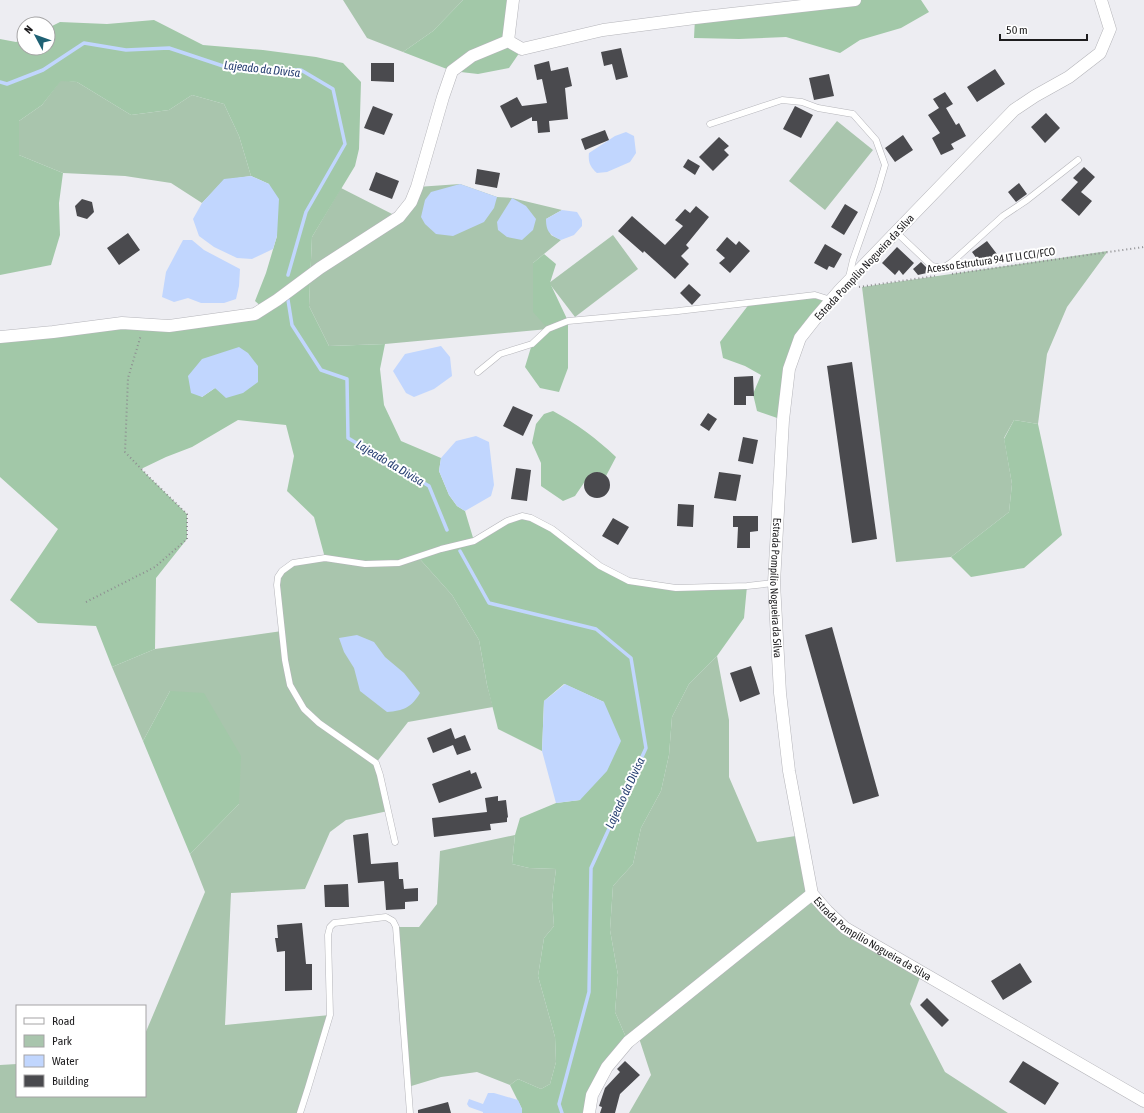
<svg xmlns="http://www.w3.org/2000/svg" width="1144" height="1113" viewBox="0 0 1144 1113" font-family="'Asap Condensed',sans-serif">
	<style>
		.green { fill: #a9c5ad }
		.forest { fill: #a2c8a8; fill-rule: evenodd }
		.water { fill: #c1d6fe }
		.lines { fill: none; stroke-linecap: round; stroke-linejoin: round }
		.stream { stroke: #c1d6fe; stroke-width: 3.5 }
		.building { fill: #4a4a4e }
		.lane-casing { stroke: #b5b5ba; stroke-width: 7 }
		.street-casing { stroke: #b5b5ba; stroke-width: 13 }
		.path { stroke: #8d8d90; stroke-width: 2; stroke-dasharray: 1 3; stroke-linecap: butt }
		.lane { stroke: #fff; stroke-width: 6 }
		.street { stroke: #fff; stroke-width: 12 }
		.labels { text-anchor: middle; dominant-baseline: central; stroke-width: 4; stroke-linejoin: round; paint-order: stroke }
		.street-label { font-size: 11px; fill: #1d1c1e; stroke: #fff }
		.water-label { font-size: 12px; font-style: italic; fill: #294173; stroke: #fff }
	</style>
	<rect width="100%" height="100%" fill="#ededf2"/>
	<!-- green -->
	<path class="green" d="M343,0h120l-30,31 -30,21 -36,-14z
		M61,80l16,2 54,33 38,-5 23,-15 32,9 15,32 12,40 -27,4 -22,23 -31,-20 -46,-7 -62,-3 -44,-18v-34l23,-16z
		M837,121l36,29 -48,60 -36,-29z
		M460,184l37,13 15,1 50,12 -16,9 5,16 10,5 -28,23 15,66 -163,15 -56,2 -20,-40 3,-69 29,-49 57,29 19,-30z
		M613,235l25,34 -63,48 -26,-34z
		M1108,251l-41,56 -20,47 -9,70 -24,-4 -10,18 8,46 -3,28 -58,45 -55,5 -34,-275z
		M418,557l34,38 27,45 8,45 6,22 -85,15 -32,41 12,48 -42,9 -16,12 -25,57 -74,4 -6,132 105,-10 -30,98h-300v-48l17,-1v32h128v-62l60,-142 -15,-38 49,-50 -69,-113 -27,50 -31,-74 43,-18 127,-18 -4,-54 15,-14 32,-5z
		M717,656l12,64v57l28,65 45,-7 10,59 15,17 95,61 -12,32 35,68 63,41h-379l22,-38 -13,-40 -10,7 -13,-30 3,-37 -8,-45 3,-44 20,-22 8,-36 20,-37 8,-36 3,-38 17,-33z
		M515,835l-3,29 17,4 27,1 -4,31 2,26 -10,12 -6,38 17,61 1,25 -6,22 -9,5 -23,-10 -8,6 -33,-13 -36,5 -33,10 -12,-160h23l18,-23 3,-53z"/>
	<!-- forest -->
	<path class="forest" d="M463,0h50l-5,41 14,8 -13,19 -31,6 -26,-3 -49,-19 30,-21z
		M855,0h66l8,12 -28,16 -41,12 -20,13 -54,-16 -47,2 -45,-1 1,-20z
		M154,20l49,25 60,5 53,7 27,6 18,19 -2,67 -4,17 -43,71 -3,69 20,40 56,-2 -5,25 4,36 17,36 40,17 -2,13 10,24 8,11 8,5 9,30 33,-20 24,-3 69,48 39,17 37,5 71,-2 -3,32 -27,38 -28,28 -17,33 -3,38 -8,36 -20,37 -8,36 -20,22 -3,44 8,45 -3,37 13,30 -21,25 -18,46h-67v-4l-12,-24 8,-6 23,10 9,-5 6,-22 -1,-25 -17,-61 6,-38 10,-12 -2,-26 4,-31 -27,-1 -17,-4 3,-29 5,-17 36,-15 24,-3 24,-98 -40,-18 -20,17 -2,50 -44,-22 -11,-44 -8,-45 -27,-45 -34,-38 -33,6 -60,-5 -11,-41 -27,-26 7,-35 -8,-31 -48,-5 -46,27 -26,10 -25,12 46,45v25l-31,39 -1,71 -43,18 -16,-41 -58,-3 -28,-23 48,-71 -58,-52v-140l169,-11 94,-18 -8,-7 11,-28 11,-37 -8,-52 -18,-8 -12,-40 -15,-32 -32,-9 -23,15 -38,5 -54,-33 -16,-1 -19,24 -23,16v34l44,18 -4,30 1,32 -9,30 -51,10v-236l16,3 8,-3v9h24v-20l12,-6 47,2zM188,376l55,17 -28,-5 -13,9z
		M544,254l12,10 -6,19 18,38v47l-9,24 -19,-4 -15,-21 7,-23 16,-15 -15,-17v-49z
		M815,295l16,5 -31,39 -17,81 -26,-9 -4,-17 8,-19 -16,-9 -22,-8 -3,-16 30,-39z
		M553,411c24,13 43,27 63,46l-10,19 -8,-4 -8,2 -15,22 -12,5 -22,-15v-23l-9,-20 4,-19 8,-10z
		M1014,420l24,4 24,111 -38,33 -53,9 -20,-20 58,-45 3,-28 -8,-45z
		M170,691l34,2 37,63 -2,48 -49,50 -47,-113z"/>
	<!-- water -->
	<path class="water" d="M626,132l8,4 2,17 -6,9 -23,10 -10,1c-7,-6 -9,-11 -8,-20l26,-17z
		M251,176l18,8 10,15 -2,37 -4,13 -21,10 -15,-1 -23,-11 -15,-11 -6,-17 9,-16 22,-24z
		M460,184l37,13 -3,11 -10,14 -31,14 -17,-2 -11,-10 -4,-7 4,-17 6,-8z
		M512,198l14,8 10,13 -3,11 -11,10 -15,-3 -9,-7 -1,-8z
		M562,210l15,2 5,8v6l-8,9 -13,5c-11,-5 -15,-8 -15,-21z
		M183,240h9l12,10 36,19 -1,17 -3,13 -12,4h-23l-13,-5 -14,4 -12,-5 4,-25z
		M441,346l9,11 2,19 -18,13 -20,8 -8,-4 -13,-22 12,-17z
		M239,347l9,6 10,13v16l-15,11 -17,5 -11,-10 -13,9 -11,-4 -3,-17 14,-17z
		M476,436l13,6 5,43 -3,11 -26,15 -8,-5 -8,-11 -10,-24 2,-13 15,-17z
		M357,635l17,7 11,15 19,16 16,20c-8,14 -17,18 -33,19l-27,-21 -6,-23 -10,-16 -5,-14z
		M565,684l39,18 17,39 -14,30 -27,29 -24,3 -14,-52 2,-50z
		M488,1093h6l24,7 4,9v4h-39v-1l-14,-5 -2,-3 2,-5 14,5z"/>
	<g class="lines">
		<!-- stream -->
		<path class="stream" d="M0,82l7,2 36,-14 41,-27 42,7 43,-2 60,20 72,2 32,19 12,55 -39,68 -18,63
			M288,300l4,25 29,45 26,9 1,59 81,48 18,44
			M460,551l29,52 107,26 35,29 15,90 -55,120 -2,124 -30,112 3,9"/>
	</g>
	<!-- building -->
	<path class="building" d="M621,48l7,29 -12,3 -4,-16 -8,2 -3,-14z
		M549,61l2,10 17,-4 4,19 -7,2 3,31 -19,2 1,11 -12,1 -1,-12h-5v-4l-21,11 -11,-22 17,-9 5,9 25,-3 -5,-24 -5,1 -3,-15z
		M371,63h23v19l-23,-1z
		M995,69l10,15 -28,18 -10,-15z
		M829,74l5,22 -20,4 -5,-22z
		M945,92l8,12 -7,4 10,17 3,-2 7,13 -15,8 3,5 -13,6 -9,-17 8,-5 -12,-18 11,-7 -6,-9z
		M373,106l20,8 -9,21 -20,-7z
		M795,106l18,9 -12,23 -18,-9z
		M1046,113l14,15 -15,15 -14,-16z
		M605,130l4,10 -24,10 -4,-11z
		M903,135l10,15 -18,12 -10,-14z
		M719,137l10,9 -5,4 5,5 -16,16 -14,-14z
		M688,159l12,7 -5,9 -12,-8z
		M1084,167l11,10 -14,15 11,9 -13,15 -18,-16 17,-18 -5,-4z
		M477,169l23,4 -3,15 -22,-4z
		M376,172l23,9 -7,18 -23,-9z
		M1019,183l8,11 -11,8 -8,-10z
		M82,199l10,3 2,10 -7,7 -10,-3 -2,-10z
		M845,204l13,8 -14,23 -13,-8z
		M696,206l13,11 -23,28 3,3 -8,8 8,8 -14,15 -31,-28 -1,2 -25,-22 14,-15 33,29 18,-19 -8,-6 10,-11 5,4z
		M128,233l12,17 -21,15 -12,-17z
		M727,237l9,8 3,-4 11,10 -20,22 -11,-10 6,-5 -9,-8z
		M987,241l13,17 -9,7 -3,-4 -6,5 -10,-14z
		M825,244l17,10 -8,14 -5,-2 -2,4 -13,-7z
		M897,247l17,16 -11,12 -4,-5 -4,5 -13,-12z
		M921,262l10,10 -13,3 -5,-6z
		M689,284l12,11 -9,10 -12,-12z
		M852,362l25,177 -25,4 -25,-177z
		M753,376l1,20h-8v9h-12v-28z
		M513,406l20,9 -10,21 -20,-10z
		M708,413l9,6 -8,12 -9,-6z
		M743,437l15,3 -5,24 -15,-3z
		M516,468l15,2 -4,31 -16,-2z
		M719,472l22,3 -5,26 -22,-3z
		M584 485a13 13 0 1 1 26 0a13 13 0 1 1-26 0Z
		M678,504l16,1 -1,22 -16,-1z
		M733,516h25v15l-8,1v16h-13l1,-21h-5z
		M613,518l16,9 -11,18 -16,-9z
		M832,627l47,169 -26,8 -48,-169z
		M751,666l9,28 -20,8 -10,-29z
		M451,728l4,11 10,-4 6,15 -14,5 -4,-10 -20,8 -6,-15z
		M470,770l1,4 5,-2 6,16 -43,15 -7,-19z
		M498,796v5l8,-1 2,17 -1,1v4l-17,2 1,6 -57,7 -2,-19 55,-6 -2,-14z
		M368,833l3,31 27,-2 1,17h4l1,10 14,-1v13l-13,1v7l-19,1 -2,-29 -26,2 -5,-48z
		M348,884l1,23h-24l-1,-22z
		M302,923l4,41h6v26l-27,1v-40l-8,1 -2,-14h3l-1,-13z
		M1020,963l12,19 -29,18 -12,-19z
		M927,998l22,22 -7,7 -22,-22z
		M625,1061l15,14 -20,19 -5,19h-15l2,-6 -3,-1 6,-18 15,-16 -3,-3z
		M1023,1061l36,22 -14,22 -36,-23z
		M448,1102l3,11h-33v-3z"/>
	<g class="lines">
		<defs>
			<path id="lane" d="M710,124l72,-24 20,2 16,6 35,6 23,26 9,25 -7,24 -25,71 -4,17
				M896,232l36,34 11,2 9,-6 51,-46 24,-16 51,-40
				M478,372l22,-18 32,-10 16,-15 20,-8 110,-10 137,-16 16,5
				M395,842l-15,-67 -4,-12 -57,-40 -15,-14 -14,-24 -5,-25 -8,-75 1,-8 4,-6 11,-8 32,-5 40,6 34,-1 42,-14 33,-8 33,-20 15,-5 9,2 21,11 48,37 29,15 47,7 71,-2 27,-3
				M300,1113l8,-25 22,-73 -2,-80 2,-8 4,-4 52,-6 7,4 3,6 14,186"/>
			<g id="street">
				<path id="s1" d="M1101,0l9,29 -10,24 -31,24 -34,19 -21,14 -174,180 -25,29 -15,19 -11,31 -6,51 -9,163 6,110 9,78 23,123 15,17 18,17 299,173"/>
				<path d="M508,41l5,-41"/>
				<path d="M0,337l53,-5 69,-9 47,3 86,-12 22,-14 43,-32 79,-51 12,-15 6,-15 26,-90 9,-26 20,-15 36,-15 14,8 81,-19 92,-12 160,-18"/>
				<path d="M589,1113l3,-18 15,-28 21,-25 184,-148"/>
			</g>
		</defs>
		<!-- lane casing -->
		<use href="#lane" class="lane-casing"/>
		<!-- street casing -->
		<use href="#street" class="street-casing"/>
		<!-- path -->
		<path class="path" d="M952,274l192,-27
			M859,287l76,-11
			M86,602l69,-35 32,-28v-25l-37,-36 -25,-26 3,-74 13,-43"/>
		<!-- lane -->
		<use href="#lane" class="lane"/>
		<!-- street -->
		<use href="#street" class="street"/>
	</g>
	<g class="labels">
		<!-- street labels -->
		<g class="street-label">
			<text transform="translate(991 260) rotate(-8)">Acesso Estrutura 94 LT LI CCI/FCO</text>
			<text transform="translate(864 267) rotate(-47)">Estrada Pompílio Nogueira da Silva</text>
			<text stroke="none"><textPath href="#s1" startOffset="725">Estrada Pompílio Nogueira da Silva</textPath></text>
			<text stroke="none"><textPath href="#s1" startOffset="1110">Estrada Pompílio Nogueira da Silva</textPath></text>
		</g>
		<!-- water labels -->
		<g class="water-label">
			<text transform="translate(262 69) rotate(6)">Lajeado da Divisa</text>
			<text transform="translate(390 463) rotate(31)">Lajeado da Divisa</text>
			<text transform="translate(625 793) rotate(-65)">Lajeado da Divisa</text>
		</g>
	</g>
	<!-- legend -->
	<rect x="16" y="1005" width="130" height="92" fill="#ffffff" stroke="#a5a4a5"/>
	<rect x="24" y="1018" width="20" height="6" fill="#ffffff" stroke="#a5a4a5"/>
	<text x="52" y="1025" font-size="12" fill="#1d1c1e">Road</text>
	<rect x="24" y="1035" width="20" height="12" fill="#a9c5ad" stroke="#a5a4a5"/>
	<text x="52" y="1045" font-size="12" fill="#1d1c1e">Park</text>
	<rect x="24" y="1055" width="20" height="12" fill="#c1d6fe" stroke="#a5a4a5"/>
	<text x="52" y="1065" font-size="12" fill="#1d1c1e">Water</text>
	<rect x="24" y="1075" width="20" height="12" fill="#4a4a4e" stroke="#a5a4a5"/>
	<text x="52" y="1085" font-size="12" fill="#1d1c1e">Building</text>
	<!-- north arrow -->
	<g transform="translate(36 36) rotate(311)"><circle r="19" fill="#ffffff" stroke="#a5a4a5"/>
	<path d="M0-3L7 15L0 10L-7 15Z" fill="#1e6174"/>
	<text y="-6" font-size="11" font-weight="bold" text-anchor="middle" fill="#1d1c1e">N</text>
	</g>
	<!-- scale -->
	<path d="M1000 34v6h87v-6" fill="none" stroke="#1d1c1e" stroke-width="2"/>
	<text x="1006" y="34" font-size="12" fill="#1d1c1e" stroke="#ffffff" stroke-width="3" paint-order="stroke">50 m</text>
</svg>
